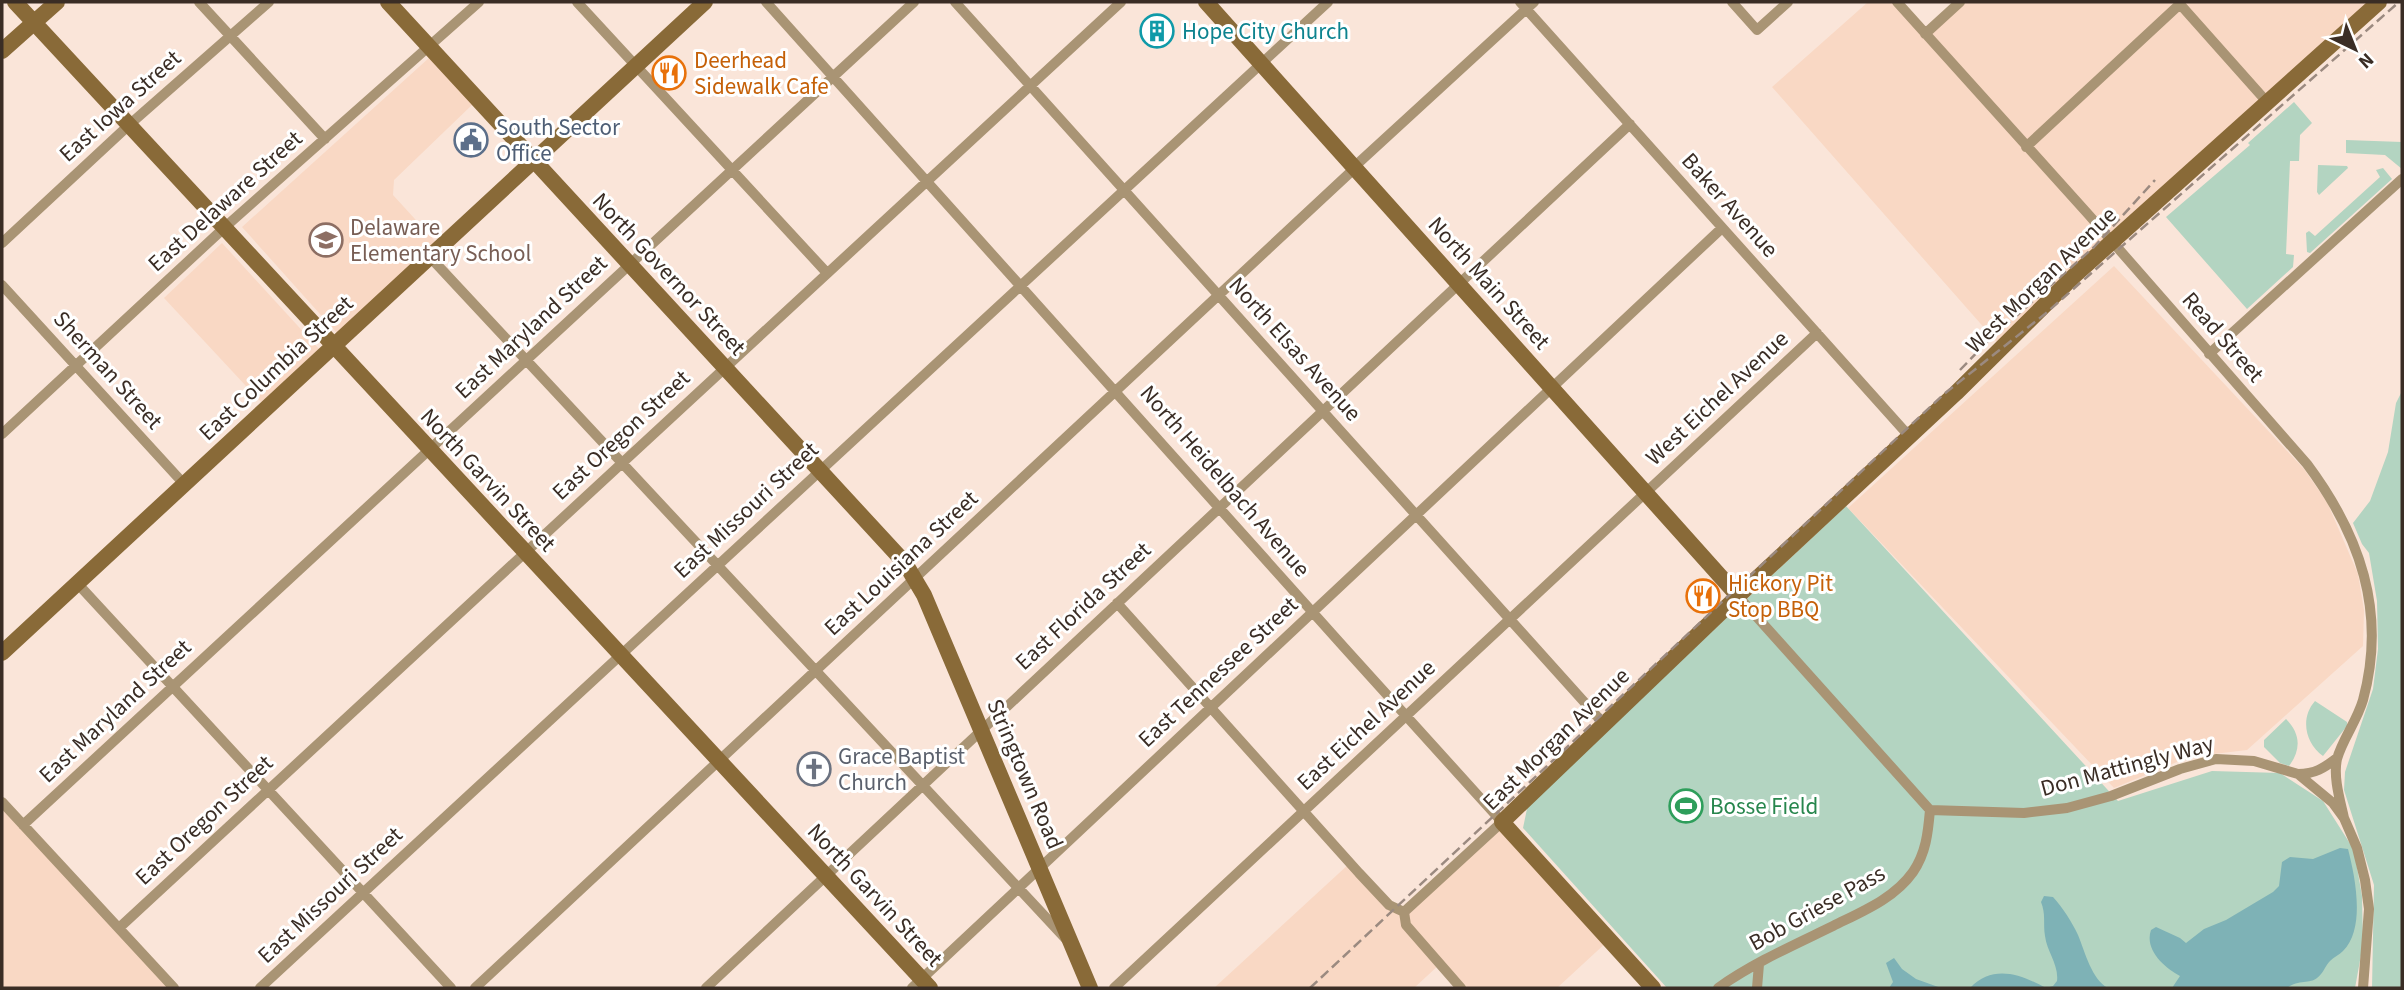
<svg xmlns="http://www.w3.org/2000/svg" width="2404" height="990" viewBox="0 0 2404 990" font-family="'Source Sans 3',sans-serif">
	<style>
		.built { fill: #f9d8c4 }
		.green { fill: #b3d4c1 }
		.water { fill: #7eb2b6 }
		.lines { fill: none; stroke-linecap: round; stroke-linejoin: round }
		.street { stroke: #a99474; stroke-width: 10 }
		.secondary { stroke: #896a38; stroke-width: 16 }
		.rail { stroke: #9b8a80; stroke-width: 2.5; stroke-dasharray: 10 5; stroke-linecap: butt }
		.labels { text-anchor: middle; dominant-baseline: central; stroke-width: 6; stroke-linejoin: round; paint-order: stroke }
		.culture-label { font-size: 23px; fill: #0d838f; stroke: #fff; text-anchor: start }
		.food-label { font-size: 23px; fill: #c56008; stroke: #fff; text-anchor: start }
		.street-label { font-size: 23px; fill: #3a2d25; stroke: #fff }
		.service-label { font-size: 23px; fill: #4e5e75; stroke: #fff; text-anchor: start }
		.education-label { font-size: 23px; fill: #785e54; stroke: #fff; text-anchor: start }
		.worship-label { font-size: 23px; fill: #5b616d; stroke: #fff; text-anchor: start }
		.leisure-label { font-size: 23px; fill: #27864d; stroke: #fff; text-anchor: start }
	</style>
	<rect width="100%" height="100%" fill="#fae5d9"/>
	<!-- built -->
	<path class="built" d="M1868,2h28l29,32 36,-32h418l-377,346 -230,-261z
		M430,57l43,47 -79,76 -1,15 43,47 -99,91 -95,-106z
		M222,243l97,106 -58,53 -97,-104z
		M2114,266l190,203 23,33 31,72 6,36 -1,36 -116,104 -58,7 -75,31 -266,-280z
		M2,803l168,185h-168z
		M1502,822l107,118 -52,48h-96l-21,-24 -26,24h-200l136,-125 54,49z"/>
	<!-- green -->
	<path class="green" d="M2294,102l18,21 -12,12 -1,26h-9l-4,93 8,1 -1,12 -46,42 -81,-92 84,-72 -2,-2z
		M2346,140l56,2v27l-17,-14 -39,-2z
		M2318,165l29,1 1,2 -29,27 -2,-3z
		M2383,168l9,11 -82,74 -3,-1 -1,-19 3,-2 6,5 65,-59 -4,-7z
		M2402,391v597h-30l2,-103 -30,-95 1,-18 28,-83 5,-40 -1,-48 -8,-48 -7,-9 -9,-21 17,-22 18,-49 8,-49z
		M1846,506l272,295 94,-30 68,2 43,28 31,49 8,46 1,48 -8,44h-688l-144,-160 5,-24z
		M2315,701l32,21v4l-24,30c-18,-13 -23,-38 -8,-55z
		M2286,719c15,15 15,31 3,47l-9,-3 -16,-16v-7z"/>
	<!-- water -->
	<path class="water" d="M2340,848l8,1c7,27 18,80 -5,102 -4,4 -9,6 -13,10 -5,5 -7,13 -13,17 -7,6 -18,1 -30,10h-115l8,-12c-15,-8 -36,-26 -29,-46l5,-3 24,11 6,5 18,-14 22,-9 47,-28 6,-6 3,-24 8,-5 23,2z
		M2044,896l9,1c10,11 19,25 25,38 7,17 14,45 30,53h-138c23,-24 50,-14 76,0l7,-2 4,-5c2,-16 -10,-29 -12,-45 -2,-12 1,-22 -4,-34z
		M1894,958l8,11 14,10 25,9h-52l4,-6 -7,-19z"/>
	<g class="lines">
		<!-- street -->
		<path class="street" d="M199,2l126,137
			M577,2l250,271
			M766,2c245,273 489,548 736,820l-98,90
			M955,2l649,722
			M1520,2l389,434
			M1732,2l25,28 31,-28
			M1897,2l191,212 219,250c53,71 80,148 56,236 -6,21 -21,40 -26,59 -4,18 3,41 7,59
			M2178,2l89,100
			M1925,34l35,-32
			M2026,147l154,-143
			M1354,167l180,-165
			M2,243l127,-118 140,-123
			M430,257l635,681
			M2,285l182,199
			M2209,354l193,-175
			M2,434l222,-206 255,-226
			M77,583l374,405
			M1738,596l192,214 94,3 43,-5 44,-12 69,-27 36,-10 38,2 44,13 35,29 11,15 13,30 8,32 4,29 -6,79
			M1117,603l242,270 30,32 15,7
			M2298,774c17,0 26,-6 39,-16
			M2,802l172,186
			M23,825l891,-823
			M1404,912l2,13 55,63
			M119,928l1002,-926
			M260,988l1068,-986
			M475,988l880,-820
			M706,988l924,-864
			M912,988l810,-760
			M1114,988l703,-655
			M1718,988c35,-25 76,-43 115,-62 28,-14 61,-27 80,-54 13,-19 15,-39 17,-62
			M1757,988l2,-24"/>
		<!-- secondary -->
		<path class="secondary" d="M15,2l915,986
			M388,2l517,561 19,32 166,393
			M1206,2l532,594
			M2,51l55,-49
			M2,653l703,-651
			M1653,988l-151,-166 236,-226 218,-203 119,-118 304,-273"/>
		<!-- rail -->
		<path class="rail" d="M1960,370l28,-29 106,-94 61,-67
			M1310,988l634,-594 101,-80 354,-312"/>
	</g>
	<!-- icons -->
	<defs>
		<symbol id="building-ring" viewBox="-11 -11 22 22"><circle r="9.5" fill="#fff" stroke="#0f9aa8" stroke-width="1.5"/><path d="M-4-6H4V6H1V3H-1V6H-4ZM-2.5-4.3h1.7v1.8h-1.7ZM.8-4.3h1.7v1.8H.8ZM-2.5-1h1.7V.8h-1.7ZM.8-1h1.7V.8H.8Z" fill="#0f9aa8"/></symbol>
		<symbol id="restaurant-ring" viewBox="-11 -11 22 22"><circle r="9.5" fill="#fff" stroke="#e8710a" stroke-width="1.5"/><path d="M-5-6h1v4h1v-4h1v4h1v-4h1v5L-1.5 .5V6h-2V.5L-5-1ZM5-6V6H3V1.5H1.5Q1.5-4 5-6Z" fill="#e8710a"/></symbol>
		<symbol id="civic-ring" viewBox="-11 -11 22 22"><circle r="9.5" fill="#fff" stroke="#5c6f8a" stroke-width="1.5"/><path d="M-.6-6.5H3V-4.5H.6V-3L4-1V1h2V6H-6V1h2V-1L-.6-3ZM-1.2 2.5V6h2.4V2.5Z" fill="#5c6f8a"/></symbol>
		<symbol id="school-ring" viewBox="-11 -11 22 22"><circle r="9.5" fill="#fff" stroke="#8d6e63" stroke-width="1.5"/><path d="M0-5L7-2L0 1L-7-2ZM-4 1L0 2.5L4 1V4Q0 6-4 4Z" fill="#8d6e63"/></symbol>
		<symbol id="church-ring" viewBox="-11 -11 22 22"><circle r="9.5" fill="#fff" stroke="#6b7280" stroke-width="1.5"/><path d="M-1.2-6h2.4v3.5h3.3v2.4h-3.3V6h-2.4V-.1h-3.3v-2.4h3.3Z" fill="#6b7280"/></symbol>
		<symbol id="stadium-ring" viewBox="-11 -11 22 22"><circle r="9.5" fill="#fff" stroke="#2e9e5b" stroke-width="1.5"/><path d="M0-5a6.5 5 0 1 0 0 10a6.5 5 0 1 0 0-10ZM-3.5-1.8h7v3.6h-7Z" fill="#2e9e5b"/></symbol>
	</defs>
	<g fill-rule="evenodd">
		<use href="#building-ring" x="1138" y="12" width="38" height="38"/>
		<use href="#restaurant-ring" x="650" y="54" width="38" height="38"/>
		<use href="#civic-ring" x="452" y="121" width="38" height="38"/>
		<use href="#school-ring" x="307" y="221" width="38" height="38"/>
		<use href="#restaurant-ring" x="1684" y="577" width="38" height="38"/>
		<use href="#church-ring" x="795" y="750" width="38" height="38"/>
		<use href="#stadium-ring" x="1667" y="787" width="38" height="38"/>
	</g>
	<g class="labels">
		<!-- culture labels -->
		<g class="culture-label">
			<text x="1182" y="31">Hope City Church</text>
		</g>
		<!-- food labels -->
		<g class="food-label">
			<text x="694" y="60">Deerhead<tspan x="694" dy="26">Sidewalk Cafe</tspan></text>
			<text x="1728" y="583">Hickory Pit<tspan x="1728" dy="26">Stop BBQ</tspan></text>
		</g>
		<!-- street labels -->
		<g class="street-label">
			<text transform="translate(120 106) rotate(-42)">East Iowa Street</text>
			<text transform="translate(225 201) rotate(-42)">East Delaware Street</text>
			<text transform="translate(1730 205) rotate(48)">Baker Avenue</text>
			<text transform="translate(669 274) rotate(47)">North Governor Street</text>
			<text transform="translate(2041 280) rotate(-44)">West Morgan Avenue</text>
			<text transform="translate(1489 283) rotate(48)">North Main Street</text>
			<text transform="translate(531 327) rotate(-43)">East Maryland Street</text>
			<text transform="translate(2223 337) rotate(49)">Read Street</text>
			<text transform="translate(1295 349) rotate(48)">North Elsas Avenue</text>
			<text transform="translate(276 368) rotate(-43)">East Columbia Street</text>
			<text transform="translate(108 370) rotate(48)">Sherman Street</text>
			<text transform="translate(1717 398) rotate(-43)">West Eichel Avenue</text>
			<text transform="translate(621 435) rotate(-43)">East Oregon Street</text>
			<text transform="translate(488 480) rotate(47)">North Garvin Street</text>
			<text transform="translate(1225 481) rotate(49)">North Heidelbach Avenue</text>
			<text transform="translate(746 510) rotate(-43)">East Missouri Street</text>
			<text transform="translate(901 563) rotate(-43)">East Louisiana Street</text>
			<text transform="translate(1083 606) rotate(-43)">East Florida Street</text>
			<text transform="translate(1218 672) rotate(-43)">East Tennessee Street</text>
			<text transform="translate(115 711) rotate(-43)">East Maryland Street</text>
			<text transform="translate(1366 725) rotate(-43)">East Eichel Avenue</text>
			<text transform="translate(1556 739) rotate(-44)">East Morgan Avenue</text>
			<text transform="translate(2127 766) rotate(-15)">Don Mattingly Way</text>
			<text transform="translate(1025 774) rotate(67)">Stringtown Road</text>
			<text transform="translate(204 820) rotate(-43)">East Oregon Street</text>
			<text transform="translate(330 895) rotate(-43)">East Missouri Street</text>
			<text transform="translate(875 895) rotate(47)">North Garvin Street</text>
			<text transform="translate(1817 908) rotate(-29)">Bob Griese Pass</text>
		</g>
		<!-- service labels -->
		<g class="service-label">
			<text x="496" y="127">South Sector<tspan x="496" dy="26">Office</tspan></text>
		</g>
		<!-- education labels -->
		<g class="education-label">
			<text x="350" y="227">Delaware<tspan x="350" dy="26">Elementary School</tspan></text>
		</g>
		<!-- worship labels -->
		<g class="worship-label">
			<text x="838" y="756">Grace Baptist<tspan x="838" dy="26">Church</tspan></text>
		</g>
		<!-- leisure labels -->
		<g class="leisure-label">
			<text x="1710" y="806">Bosse Field</text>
		</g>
	</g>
	<!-- border -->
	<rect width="2404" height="990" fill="none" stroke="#3a2d25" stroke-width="7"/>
	<!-- north arrow -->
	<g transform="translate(2355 49) rotate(137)" stroke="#ffffff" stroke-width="5" paint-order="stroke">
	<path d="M0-5L12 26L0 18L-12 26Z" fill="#3a2d25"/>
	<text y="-10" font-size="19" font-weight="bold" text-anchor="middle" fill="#3a2d25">N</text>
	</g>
</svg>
